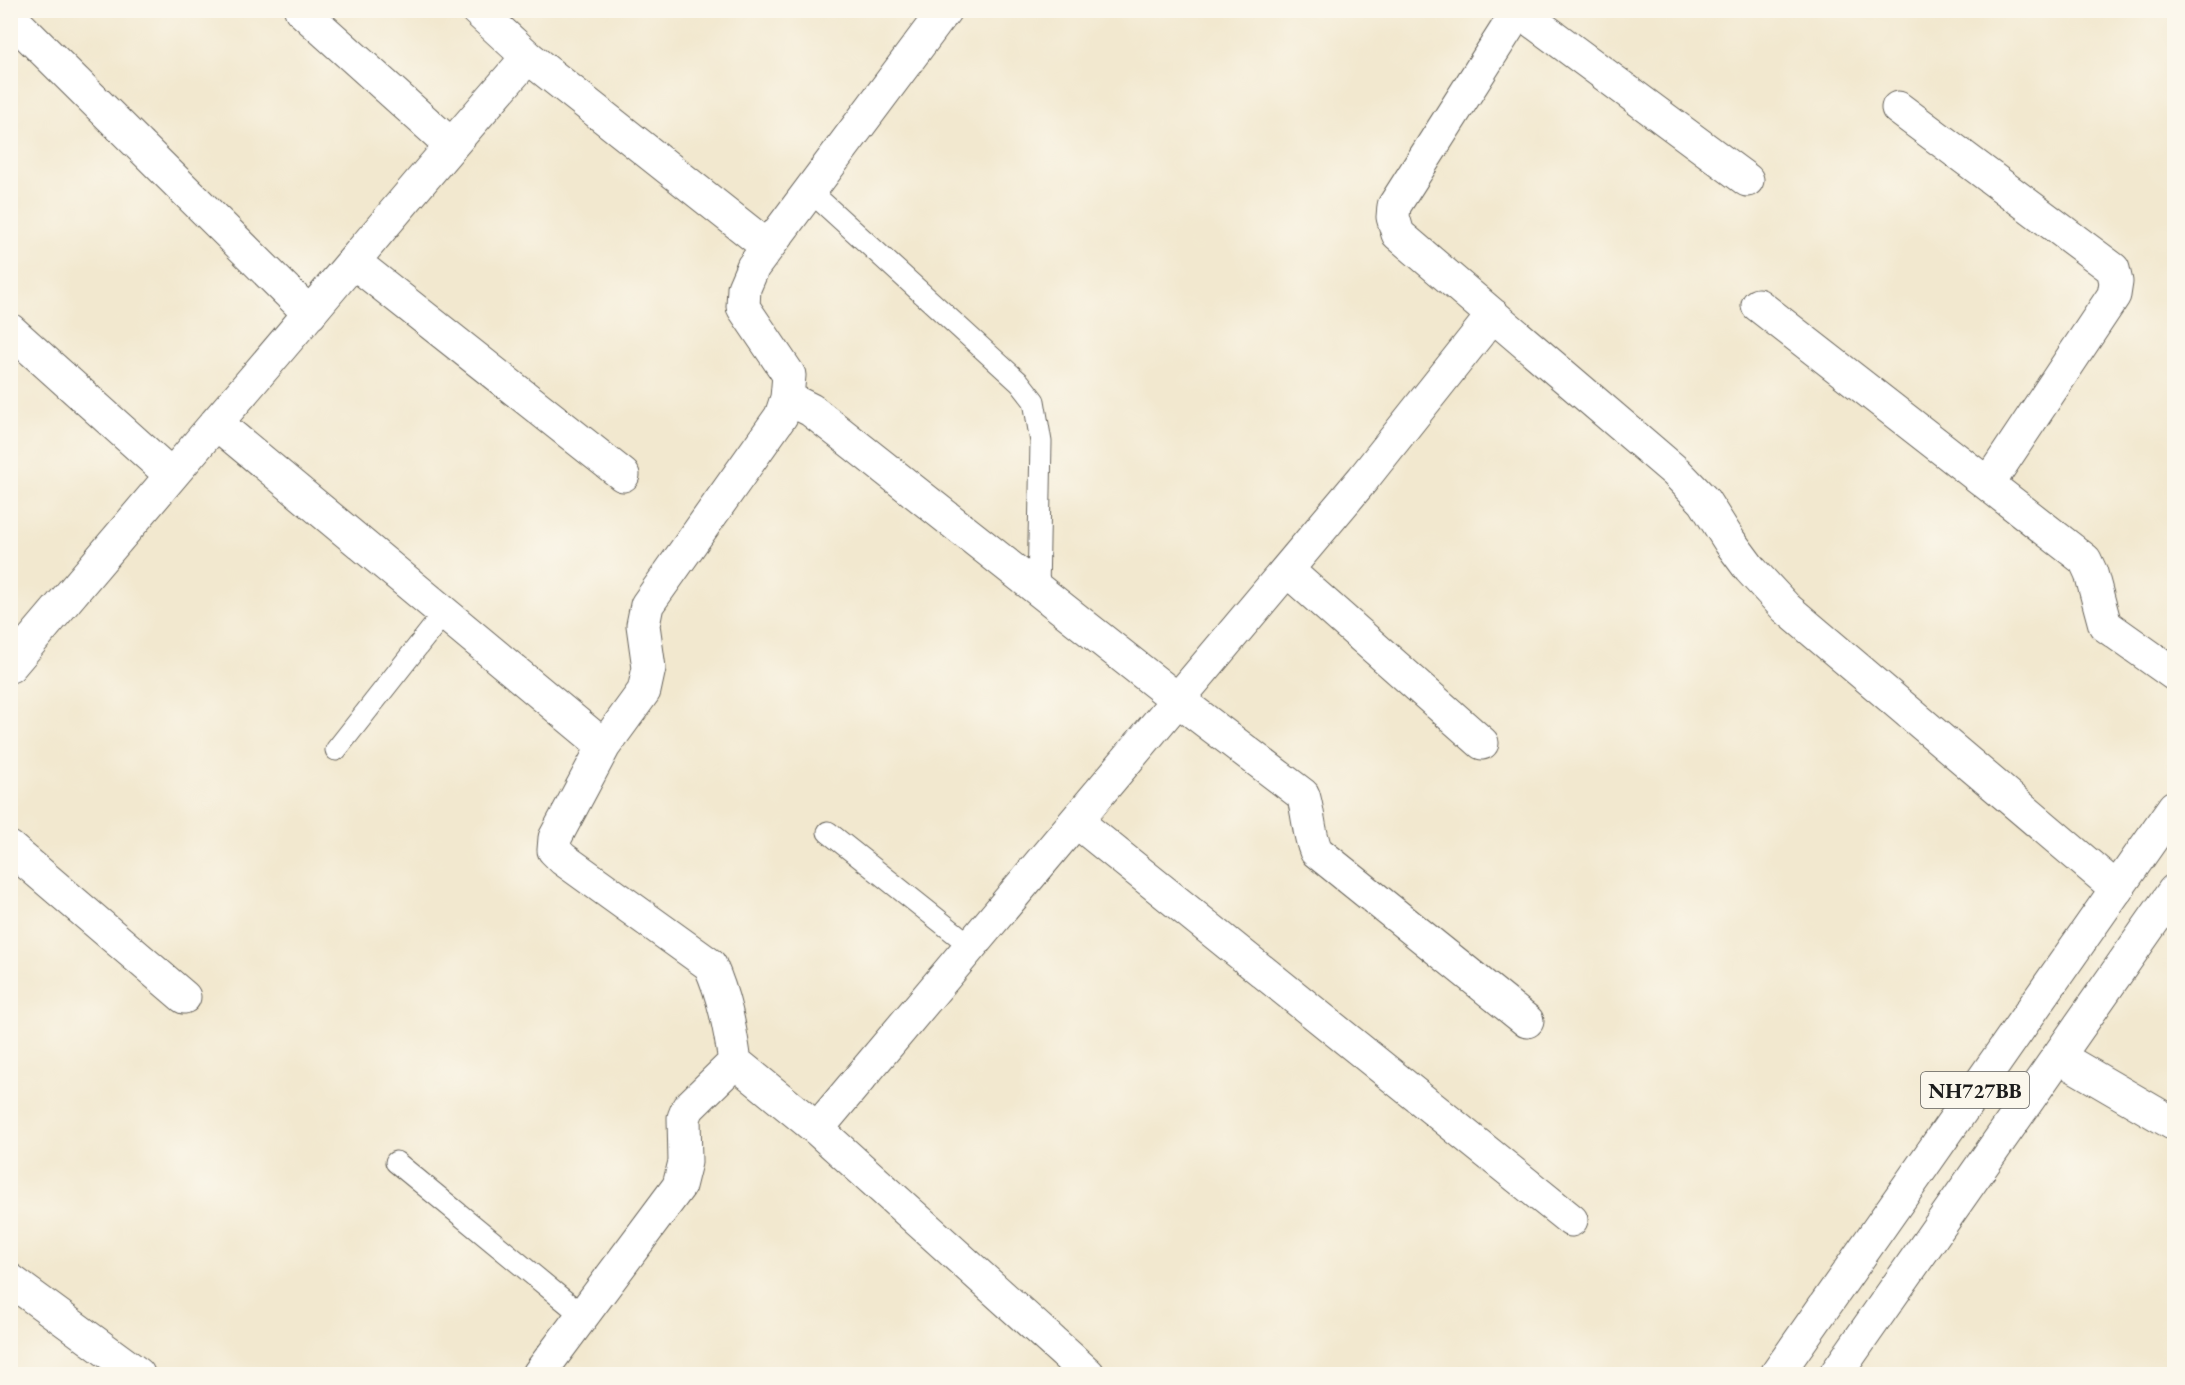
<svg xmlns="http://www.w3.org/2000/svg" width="2185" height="1385" viewBox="0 0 2185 1385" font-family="'EB Garamond',serif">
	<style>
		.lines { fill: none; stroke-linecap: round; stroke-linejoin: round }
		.lane-casing { stroke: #67635b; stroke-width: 23 }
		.street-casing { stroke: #67635b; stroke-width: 35 }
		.highway-casing { stroke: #67635b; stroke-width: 35 }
		.lane { stroke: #fff; stroke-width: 21 }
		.street { stroke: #fff; stroke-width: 33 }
		.highway { stroke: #fff; stroke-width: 33 }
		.labels { text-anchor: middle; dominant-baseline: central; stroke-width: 6; stroke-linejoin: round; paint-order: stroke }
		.shield { fill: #fbf7ec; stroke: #5f5e5a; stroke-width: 1.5 }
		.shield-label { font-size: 21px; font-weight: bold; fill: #1c1c1c }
	</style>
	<rect width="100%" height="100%" fill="#fbf7ec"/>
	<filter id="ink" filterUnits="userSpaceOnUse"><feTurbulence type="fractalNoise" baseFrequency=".0167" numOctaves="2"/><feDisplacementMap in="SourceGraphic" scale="12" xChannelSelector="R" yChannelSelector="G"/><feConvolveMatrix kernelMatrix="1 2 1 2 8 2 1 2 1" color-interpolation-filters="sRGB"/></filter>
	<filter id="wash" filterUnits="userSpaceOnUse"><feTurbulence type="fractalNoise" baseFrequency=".008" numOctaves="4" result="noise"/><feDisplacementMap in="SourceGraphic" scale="24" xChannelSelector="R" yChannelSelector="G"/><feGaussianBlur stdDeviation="1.35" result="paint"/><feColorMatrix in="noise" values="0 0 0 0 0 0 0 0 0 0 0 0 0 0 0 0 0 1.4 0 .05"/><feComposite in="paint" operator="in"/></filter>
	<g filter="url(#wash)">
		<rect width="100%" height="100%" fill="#f2e8cf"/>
	</g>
	<g filter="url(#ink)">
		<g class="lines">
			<defs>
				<path id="lane" d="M810,191l210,192 14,18 7,41 -3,148
					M336,750l108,-137
					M828,832l143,114
					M396,1162l187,154"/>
				<path id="street" d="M301,10l150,135
					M477,10l51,47 240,190
					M945,10l-192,257 -9,21 -1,19 46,68 -2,23 -6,18 -134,189 -4,20 6,43 -5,23 -40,55 -49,92 -1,12 9,9 147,106c14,31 20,63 25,97l82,67 271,245
					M1519,10l-125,196 -1,11 5,17 278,238 28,29 26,41 20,27 36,39 331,281
					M1519,11l228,169
					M10,17l300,297
					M528,57c-106,120 -207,245 -312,366l388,323
					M1898,108l215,161 3,13 -2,13 -126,189
					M354,262l269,213
					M1758,305l327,255 6,13 14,52 69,49
					M10,330l161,145
					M787,398l24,12 367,290 125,95c6,19 5,37 13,56l211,170
					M1287,570l195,173
					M10,666l206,-243
					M1076,821l495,399
					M10,848l174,149
					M2059,1057l115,67
					M817,1129l546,-650 130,-164
					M10,1280l128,94
					M539,1374l140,-188 6,-24 -1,-44 4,-10 47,-46"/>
				<path id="highway" d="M1777,1374l397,-567
					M1836,1374l338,-483"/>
			</defs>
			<!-- lane casing -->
			<use href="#lane" class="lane-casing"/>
			<!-- street casing -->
			<use href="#street" class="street-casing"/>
			<!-- highway casing -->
			<use href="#highway" class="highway-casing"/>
			<!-- lane -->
			<use href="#lane" class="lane"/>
			<!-- street -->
			<use href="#street" class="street"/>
			<!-- highway -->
			<use href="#highway" class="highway"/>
		</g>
	</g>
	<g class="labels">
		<!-- shield labels -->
		<rect class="shield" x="1921" y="1072" width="108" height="36" rx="4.5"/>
		<g class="shield-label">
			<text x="1975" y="1090">NH727BB</text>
		</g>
	</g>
	<!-- margin -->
	<rect width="2185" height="1385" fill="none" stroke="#fbf7ec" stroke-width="36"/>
</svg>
